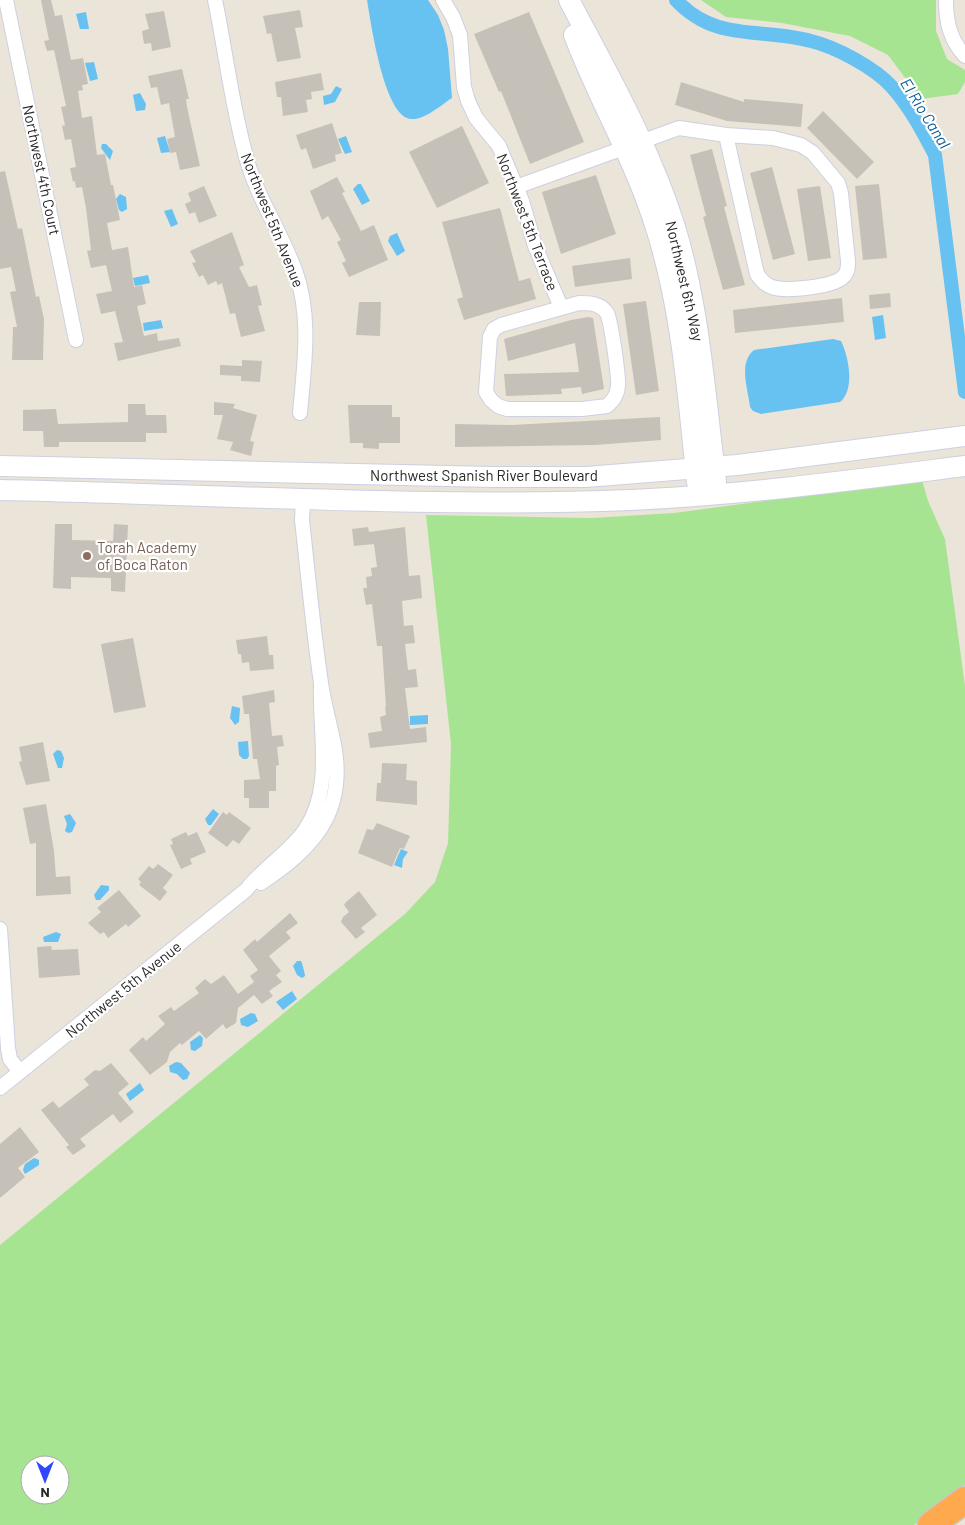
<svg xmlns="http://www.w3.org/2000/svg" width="965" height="1525" viewBox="0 0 965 1525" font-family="Barlow,sans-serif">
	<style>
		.green { fill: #a7e492; fill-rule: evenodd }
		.water { fill: #67c1f1 }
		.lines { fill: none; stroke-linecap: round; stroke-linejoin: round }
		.canal { stroke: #67c1f1; stroke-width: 14 }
		.building { fill: #c6c1b8 }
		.street-casing { stroke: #cdd0e1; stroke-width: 16 }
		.secondary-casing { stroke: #cdd0e1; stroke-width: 22 }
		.highway-casing { stroke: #c7c7c7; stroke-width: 29 }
		.street { stroke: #fff; stroke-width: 14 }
		.secondary { stroke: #fff; stroke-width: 20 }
		.highway { stroke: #ffa94f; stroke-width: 26 }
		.education-dot { fill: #8d6e63; stroke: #fff; stroke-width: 2 }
		.labels { text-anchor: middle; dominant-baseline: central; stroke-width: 4.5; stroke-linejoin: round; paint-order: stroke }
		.street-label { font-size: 15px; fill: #272727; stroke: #fff }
		.education-label { font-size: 15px; fill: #785e54; stroke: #fff; text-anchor: start }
		.water-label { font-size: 16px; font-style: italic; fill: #095c9a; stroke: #fff }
	</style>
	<rect width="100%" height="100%" fill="#ebe4d8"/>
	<!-- green -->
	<path class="green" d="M701,0h235v31l11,28 18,11v12l-7,12 -37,5 -33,-44 -38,-19 -68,-13 -56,-6z
		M922,480l6,21 17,38 20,147v799l-51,40h-914v-280l405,-331 30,-32 13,-39 3,-99 -25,-229 166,3 82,-5zM30,1465h30v30h-30z"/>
	<!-- water -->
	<path class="water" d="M367,0h61l10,15 6,15 4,19 4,49c-11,7 -27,22 -41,21 -27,-2 -40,-96 -44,-119z
		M86,12l3,17h-9l-4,-15z
		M94,62l4,17 -8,2 -5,-18z
		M336,86l6,3 -7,13 -11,3 -1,-9 8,-2z
		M140,93l6,11 -1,6 -9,1 -3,-16z
		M165,136l5,16 -9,1 -4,-15z
		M346,136l6,16 -7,2 -7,-15z
		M106,144l7,7 -3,9 -9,-12 1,-4z
		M358,184h3l9,17 -8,4 -9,-16z
		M120,194l6,3 1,12 -5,3 -3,-2 -3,-11z
		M172,209l6,15 -7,3 -7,-16z
		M397,233l8,18 -8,5 -9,-15 2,-5z
		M148,275l2,8 -15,3 -2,-8z
		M883,315l3,23 -11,2 -3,-23z
		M161,320l2,8 -19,3 -1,-8z
		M833,339l8,2c8,16 14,49 -1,61l-79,12 -8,-3 -3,-4c-2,-18 -12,-44 4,-57z
		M232,706l8,2 -1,14 -4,3 -5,-7z
		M428,715v9l-18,1v-9z
		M248,741l1,15 -2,3h-4l-4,-4 -1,-13z
		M57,750l4,1 3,7 -2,10h-4l-5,-14z
		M213,809l6,5 -8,11h-3l-3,-6z
		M70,814l6,9 -4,9 -4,1 -3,-2 2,-7 -3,-8z
		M401,849l7,3 -5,7 -1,9 -8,-3z
		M101,885l8,1v4l-9,10h-4l-2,-5z
		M56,932l5,2 -3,8h-14l-1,-5z
		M297,961h4c1,1 4,13 4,15l-3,2 -5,-3 -4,-9z
		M292,991l5,8 -14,11 -7,-8z
		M251,1013l4,1 3,7 -10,6 -7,-2 -1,-6z
		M200,1035l3,3 -1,8 -7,5 -4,-1 -1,-8z
		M176,1062l5,1 9,10 -3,6 -4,1 -6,-6 -7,-2 -1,-6z
		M140,1083l4,7 -14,11 -4,-7z
		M34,1158l5,2v5l-14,9 -2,-4 2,-6z"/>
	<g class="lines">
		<!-- canal -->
		<path class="canal" d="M676,0c40,43 85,27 135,41 25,6 64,27 81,46 18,20 31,45 43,68l30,237"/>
	</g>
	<!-- building -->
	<path class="building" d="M41,0h10l4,16 7,-1 9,45 12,-2 5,26 -6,1 1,5 -5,1 4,27 10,-2 5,39 8,-1 6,31h2l7,35 -13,3 5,27 16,-3 6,40 8,-2 4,19 -9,2 7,30 13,-3 1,8 21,-3 2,8 -63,15 -4,-18 9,-1 -8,-31 -14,3 -5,-20 16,-3 -6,-26 -15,3 -4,-17 4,-1 -5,-42 -4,-21 -6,1 -1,-7 -2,1 -3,-14 6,-1 -5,-28 -6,1 -3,-14 3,-1 -4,-18 5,-1 -12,-56 -7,1 -3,-10 5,-1z
		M300,10l3,17 -8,1 6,30 -24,4 -6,-29 -4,1 -4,-18z
		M164,11l7,36 -19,4 -1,-8 -7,1 -2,-13 7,-2 -4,-15z
		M529,12l55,130 -54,22 -29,-73 -2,1 -25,-58z
		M182,69l7,30h-3l1,8 13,59 -20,4 -4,-18 -6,1 -3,-14 8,-2 -6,-34 -8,2 -4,-18 -6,1 -3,-12z
		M321,73l3,17 -13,2 1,7 -6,1 2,12 -25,4 -2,-19h-4l-2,-15z
		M681,82l63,20v-3l59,5 -2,23 -74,-6 -52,-16z
		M823,111l51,51 -17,17 -50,-51z
		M332,123l10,30 -7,2 1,6 -23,8 -7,-21 -5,2 -5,-15z
		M462,126l27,57 -52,25 -28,-56z
		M712,149l15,57 -3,1 21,78 -22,5 -20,-73 3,-1 -16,-61z
		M772,167l23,87 -22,6 -23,-87z
		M5,171l13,58 4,-1 14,69 3,-1 5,23 -1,41h-31l1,-33h4l-7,-35 6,-1 -5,-24 -11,2v-97z
		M596,175l20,59 -55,20 -19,-62z
		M337,177l8,15 -3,1 19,38 13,-6 14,35 -39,17 -7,-14 4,-2 -9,-19 4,-2 -13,-24 -6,4 -12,-29z
		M879,184l8,74 -24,2 -8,-74z
		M204,186l13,30 -18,7 -4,-11 -6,2 -4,-10 6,-3 -3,-8z
		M820,186l11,72 -23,3 -11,-72z
		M500,208l19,73 11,-3 6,21 -72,21 -7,-21 6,-2 -21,-75z
		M232,232l12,33 -5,2 10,20 8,-2 5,20 -4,1 7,25 -24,6 -6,-24 -5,1 -8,-31 -4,2 -2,-4 -8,4 -5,-10 -4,2 -7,-14 4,-1 -6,-11z
		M630,258l2,21 -57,8 -3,-21z
		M890,293l1,14 -21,2 -1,-14z
		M842,298l2,24 -109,11 -2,-23z
		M646,301l13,90 -23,4 -13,-91z
		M359,302h22l-1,34 -24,-1z
		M588,317l5,1 11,71 -22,5 -1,-7 -20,2 1,5 -56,2 -2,-22 75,-2 -4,-29 -67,18 -4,-22 67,-19z
		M242,360l20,1 -2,21 -19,-1v-5l-21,-1v-10l22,1z
		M214,402l21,2 -2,4 24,7 -7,26 4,1 -3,14 -21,-6 3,-8 -16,-3 6,-24h-9z
		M128,404h17l1,11h20l1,18h-21v9h-87v5h-15l-1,-16h-20v-21l33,-1 2,15 70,-2z
		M348,405h44v12h8v26h-21v6l-16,-1v-5h-13z
		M660,417l1,23 -66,5 -140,2v-23l57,1z
		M55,524h17v16l41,1 1,-17 14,1 -3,67 -14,-1v-13l-40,-1v12l-18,-1z
		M368,527l1,5 36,-5 4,49 11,-1 2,23 -20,3 2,25 9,-1 2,18 -10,1 3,26 8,-1 2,18 -13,1 5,41 16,-2 1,15 -57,6 -2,-15 14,-2 -2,-14 6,-2 -1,-8h1l-4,-61h-5l-5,-42 -6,1 -3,-17h4l-1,-11 6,-1 -1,-8 6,-1 -3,-23 -20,2 -2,-17z
		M267,636l2,19h4l1,14 -24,2 -1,-9 -7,1 -1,-9h-3l-2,-14z
		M133,638l13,69 -32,6 -13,-69z
		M274,690l1,12 -6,1 3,33 10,-1 2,11 -7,1 2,18 -3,1v25h-7v17h-20v-10h-5v-18l16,-1 -3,-20h-4l-4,-45h-5l-2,-18z
		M43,742l7,39 -24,4 -7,-23 3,-1 -3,-14z
		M382,763l25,1 -1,16 11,1v24l-41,-4 1,-18h4z
		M46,804l8,47 2,26 14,-1 1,18 -35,2v-53l-6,1 -7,-36z
		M223,812l4,3 2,-3 22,16 -12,16 -6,-4 -6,7 -19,-14z
		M377,823l33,13 -6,13 -4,-1 -8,19 -34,-14 9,-24 6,1z
		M186,832l2,4 9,-4 9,20 -16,7 2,5 -11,5 -11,-24 3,-1 -2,-5z
		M158,864l15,11 -10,13 4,4 -7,9 -21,-16 2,-3 -3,-3 11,-13 4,3z
		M119,890l22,26 -13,11 -2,-3 -18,14 -4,-6 -4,2 -12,-11 13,-11 -4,-4z
		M359,891l18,24 -16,13 4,4 -9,7 -15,-17 2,-5 6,-5 -5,-7 2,-3z
		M290,913l8,10 -12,9 5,6 -22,18 12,15 -5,4 6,7 -13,9 4,5 -11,8 -8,-9 -16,13 -2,15 -10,6 -3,-5 -17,15 -7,-8 -17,14 -2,-2 -10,9 -3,10 -17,13 -21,-25 14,-13 3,4 19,-17 -7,-8 13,-9 3,4 25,-18 -4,-5 10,-9 6,5 13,-9 14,19 16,-12 -4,-6 8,-6 -15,-20 12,-11 2,3z
		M51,946l1,4 26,-1 2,26 -41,3 -2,-31z
		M111,1063l18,21 -11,9 16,19 -14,11 -7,-9 -33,25 6,7 -13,9 -7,-8 3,-2 -28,-35 12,-9 6,7 30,-23 -5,-6 11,-9 5,1z
		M20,1127l19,25 -21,16 7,9 -25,21v-54z"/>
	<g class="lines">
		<defs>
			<path id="street" d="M6,0l70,340
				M215,0c11,53 17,108 32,160 11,39 34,72 48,110 17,46 9,96 5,143
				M443,0l10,17 7,18 4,52 4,14 8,17 23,28 23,55 13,45 26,61
				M946,0c0,22 4,40 19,56
				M516,187l163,-59 47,7 47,3 28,7 12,8 25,30 3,10 7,68c0,6 0,11 -4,15 -8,11 -60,16 -72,11 -7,-2 -11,-7 -15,-13l-31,-139
				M579,303c10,0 21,0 28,10 4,8 12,64 11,73 -1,10 -5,14 -11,20l-25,3h-75l-9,-3 -7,-6 -5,-8 4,-55 4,-8 7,-4z
				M261,883c50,-34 84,-67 74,-133 -4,-23 -11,-45 -14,-67 -8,-54 -13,-109 -19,-163l1,-22
				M0,929l8,119 2,11 10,13
				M0,1088l246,-198c17,-22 43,-37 59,-60 29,-43 14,-97 16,-145"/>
			<path id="secondary" d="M569,0c39,74 81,147 106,227 25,82 30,169 41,254
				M574,35c25,66 61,125 82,193 26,82 32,169 41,255
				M0,466l492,11h94l151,-12 228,-29
				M0,490c210,4 421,18 631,10 112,-5 223,-20 334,-34"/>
			<path id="highway" d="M931,1525l34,-25"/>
		</defs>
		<!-- street casing -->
		<use href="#street" class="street-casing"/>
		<!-- secondary casing -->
		<use href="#secondary" class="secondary-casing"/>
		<!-- highway casing -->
		<use href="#highway" class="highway-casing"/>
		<!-- street -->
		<use href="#street" class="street"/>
		<!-- secondary -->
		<use href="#secondary" class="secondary"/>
		<!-- highway -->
		<use href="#highway" class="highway"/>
	</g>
	<!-- markers -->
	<circle class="education-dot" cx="87" cy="556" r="5"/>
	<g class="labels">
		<!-- street labels -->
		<g class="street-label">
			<text transform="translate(42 170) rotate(78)">Northwest 4th Court</text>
			<text transform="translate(273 220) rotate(68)">Northwest 5th Avenue</text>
			<text transform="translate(528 222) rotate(69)">Northwest 5th Terrace</text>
			<text transform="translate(685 281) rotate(77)">Northwest 6th Way</text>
			<text x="484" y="475">Northwest Spanish River Boulevard</text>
			<text transform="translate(123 989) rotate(-39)">Northwest 5th Avenue</text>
		</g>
		<!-- education labels -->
		<g class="education-label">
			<text x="97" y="547">Torah Academy<tspan x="97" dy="17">of Boca Raton</tspan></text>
		</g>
		<!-- water labels -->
		<g class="water-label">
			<text transform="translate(926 113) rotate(58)">El Rio Canal</text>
		</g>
	</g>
	<!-- north arrow -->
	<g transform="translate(45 1480) rotate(180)"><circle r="24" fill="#ffffff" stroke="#a9a9a9"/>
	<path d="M0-4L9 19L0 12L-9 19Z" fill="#3147ff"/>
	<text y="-8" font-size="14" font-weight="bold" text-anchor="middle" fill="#272727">N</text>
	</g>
</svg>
